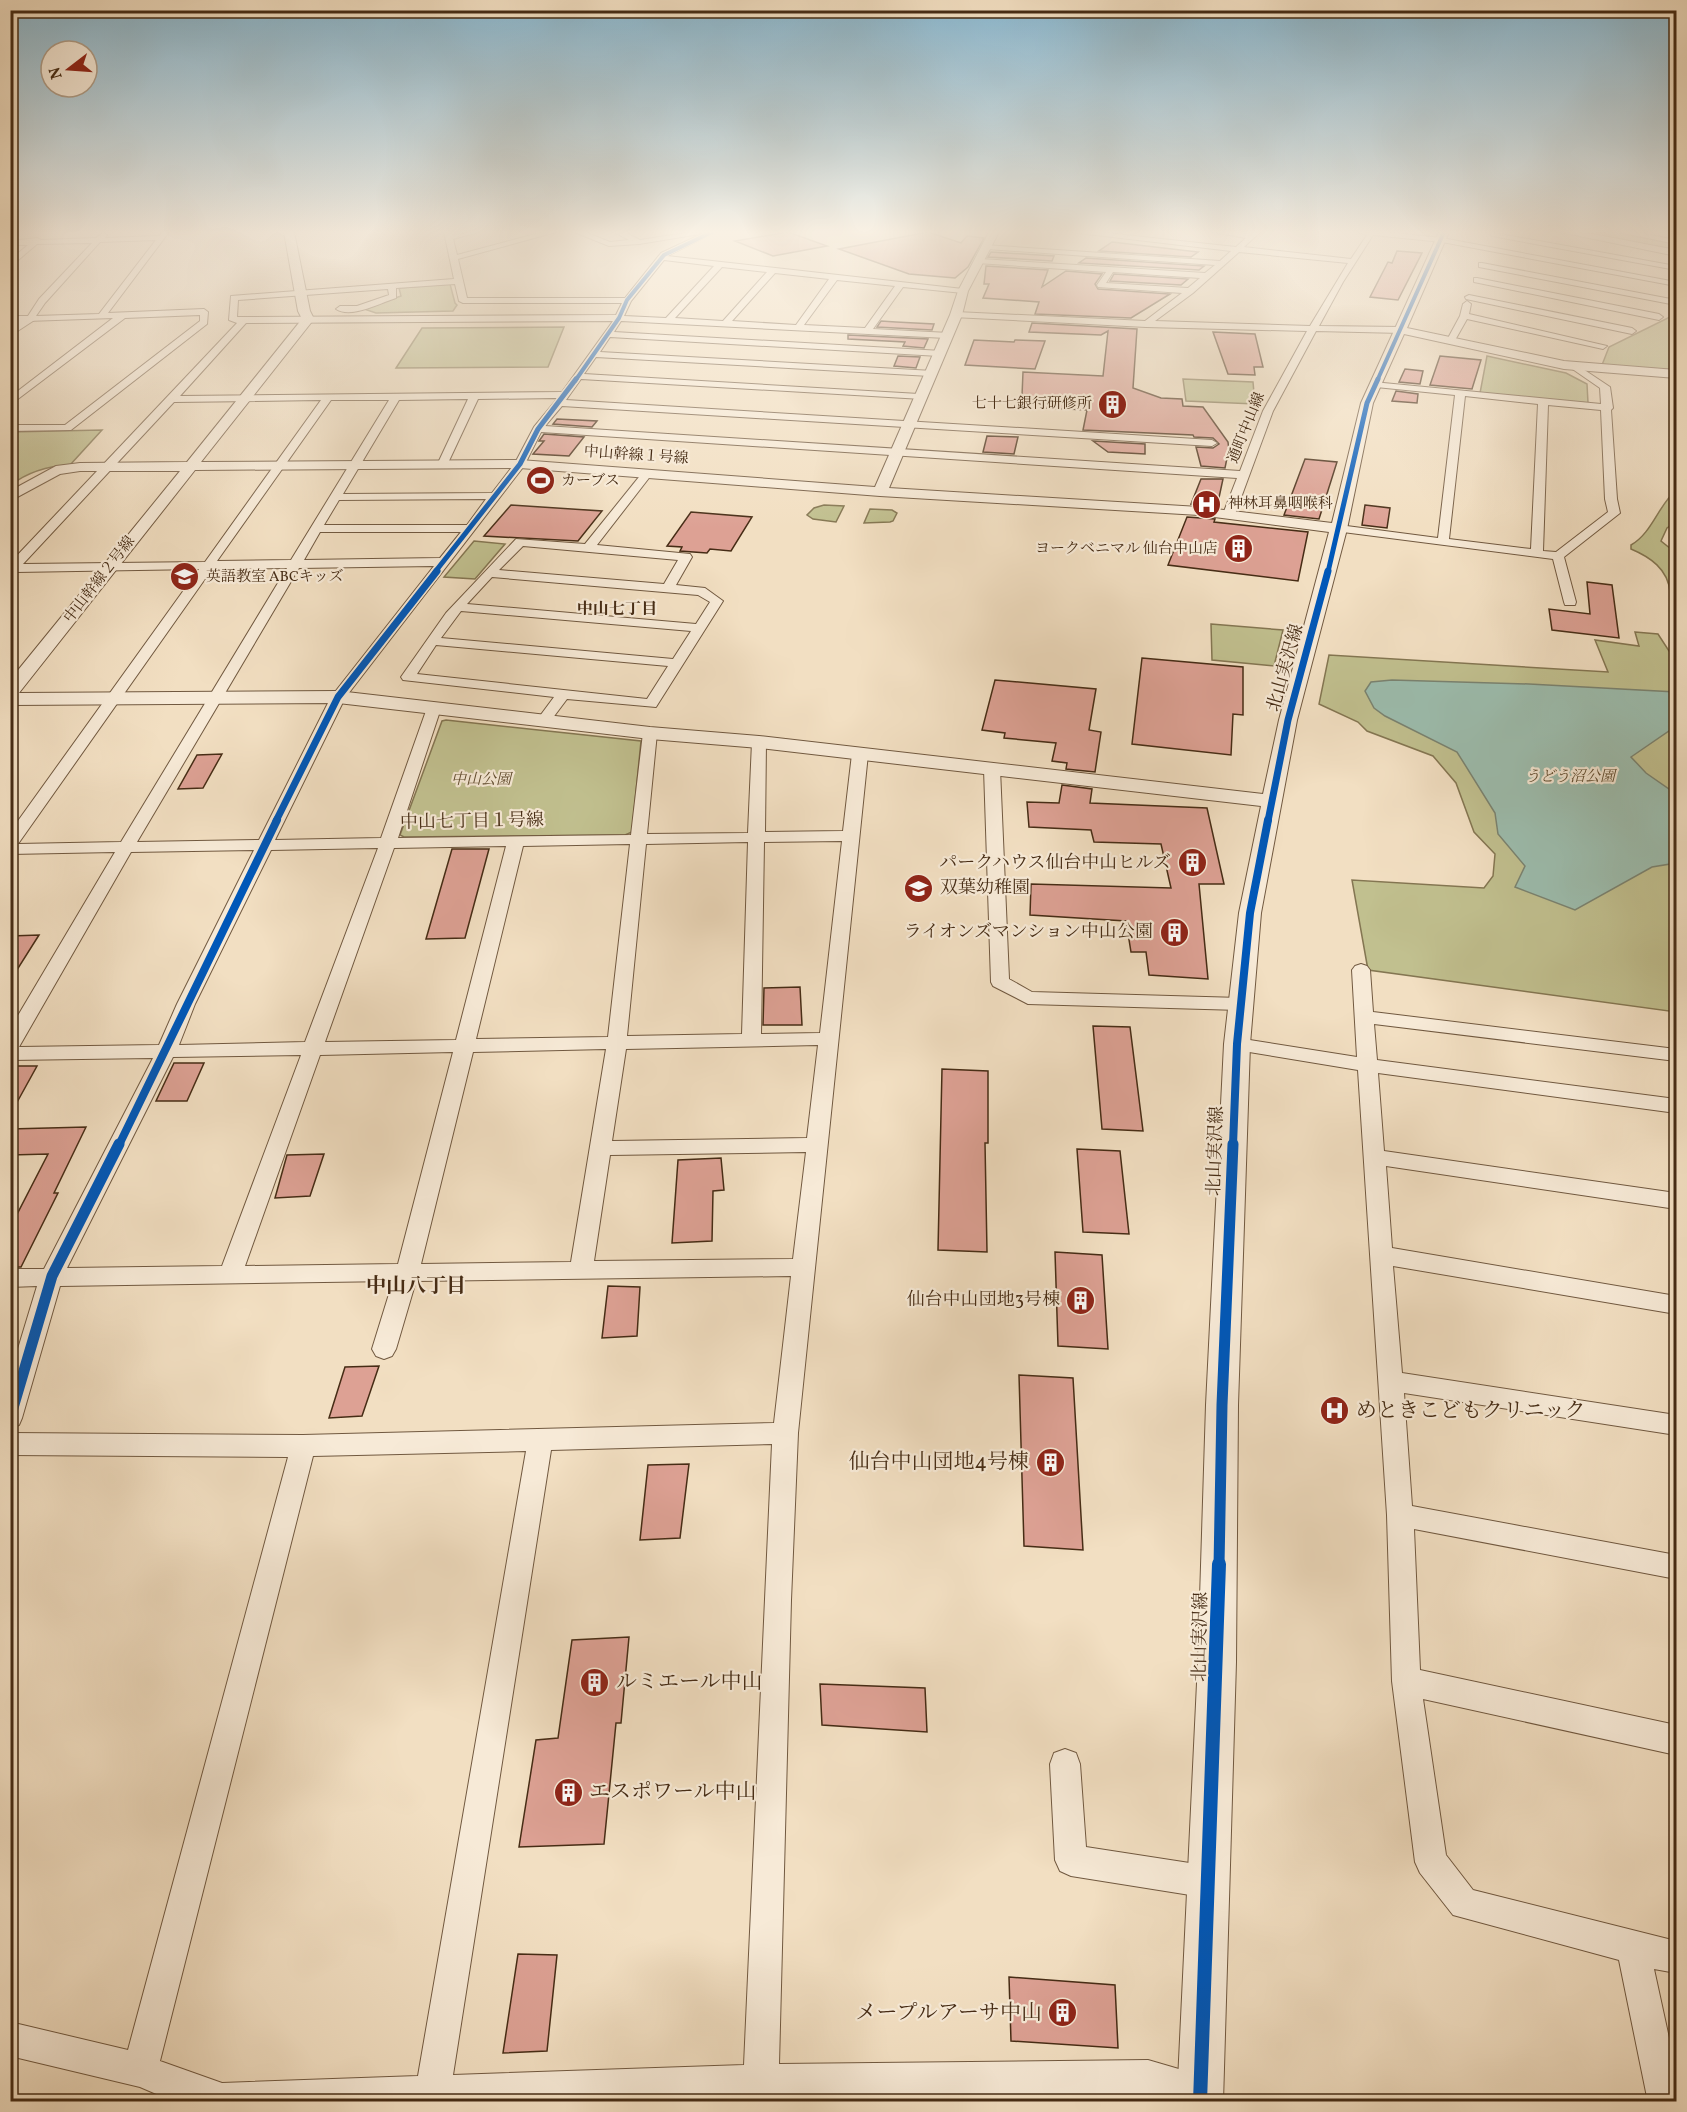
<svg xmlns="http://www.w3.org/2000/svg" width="1687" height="2112" viewBox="0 0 1687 2112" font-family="Vollkorn,'Noto Serif JP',serif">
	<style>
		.green { fill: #c1c08f; stroke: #847652; stroke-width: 1.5 }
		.water { fill: #9cbdae; stroke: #7a8371; stroke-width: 1.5 }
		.building { fill: #dda194; stroke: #462c15; stroke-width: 1.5 }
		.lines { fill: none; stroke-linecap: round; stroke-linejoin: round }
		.minor-casing { stroke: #715940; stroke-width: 2 }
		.tertiary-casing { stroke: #715940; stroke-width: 2 }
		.minor { fill: #f7ead7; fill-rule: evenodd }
		.tertiary { fill: #f7ead7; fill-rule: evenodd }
		.cycleway-far5-casing { stroke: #f7ead7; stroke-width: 5 }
		.cycleway-far4-casing { stroke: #f7ead7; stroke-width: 8 }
		.cycleway-far3-casing { stroke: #f7ead7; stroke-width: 10 }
		.cycleway-far2-casing { stroke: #f7ead7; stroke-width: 12 }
		.cycleway-far1-casing { stroke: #f7ead7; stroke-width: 15 }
		.cycleway-casing { stroke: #f7ead7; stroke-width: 18 }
		.cycleway-far5 { stroke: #0057b8; stroke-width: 4 }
		.cycleway-far4 { stroke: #0057b8; stroke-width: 5 }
		.cycleway-far3 { stroke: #0057b8; stroke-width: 7 }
		.cycleway-far2 { stroke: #0057b8; stroke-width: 8 }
		.cycleway-far1 { stroke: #0057b8; stroke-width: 11 }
		.cycleway { stroke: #0057b8; stroke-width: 14 }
		.labels { text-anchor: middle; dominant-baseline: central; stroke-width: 4.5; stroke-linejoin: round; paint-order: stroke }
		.far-poi-label { font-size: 15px; fill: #462c15; stroke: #f7ead7; text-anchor: start }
		.far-street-label { font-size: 15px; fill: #462c15; stroke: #f7ead7 }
		.far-park-label { font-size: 15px; font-style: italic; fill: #5f4a2d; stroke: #f7ead7 }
		.far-neighbourhood-label { font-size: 16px; font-weight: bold; fill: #462c15; stroke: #f7ead7 }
		.street-label { font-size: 18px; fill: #462c15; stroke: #f7ead7 }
		.poi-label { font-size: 18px; fill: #462c15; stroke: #f7ead7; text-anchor: end }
		.neighbourhood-label { font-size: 20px; font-weight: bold; fill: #462c15; stroke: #f7ead7 }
		.near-poi-label { font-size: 21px; fill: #462c15; stroke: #f7ead7; text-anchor: start }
	</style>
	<rect width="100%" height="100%" fill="#f2dfc2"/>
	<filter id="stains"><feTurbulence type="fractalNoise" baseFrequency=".00333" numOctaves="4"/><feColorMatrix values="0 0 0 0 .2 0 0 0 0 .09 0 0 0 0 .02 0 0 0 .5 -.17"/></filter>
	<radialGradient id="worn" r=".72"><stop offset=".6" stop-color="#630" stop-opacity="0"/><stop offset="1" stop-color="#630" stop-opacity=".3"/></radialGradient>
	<!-- green -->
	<path class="green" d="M1582,232h31l63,12v6z
		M450,284l5,19 2,2 -4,6 -77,2 -12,-4 37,-13 -2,-8z
		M1676,314v56l-74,-5 7,-18z
		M564,327l-16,40 -152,1 26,-40z
		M1487,356l79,17 21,11 1,19 -108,-10z
		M1183,379l70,3 2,22 -69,-3z
		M102,430l-32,35c-22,1 -41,6 -59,20l-1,-53z
		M1676,490v32l-9,6 -6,13 15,12v75c-10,-12 -5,-22 -6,-36 -2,-23 -20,-35 -39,-43v-4c21,-12 27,-39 45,-55z
		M824,505l20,1 -8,16 -23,-3 -6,-4 7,-7z
		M870,509l22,1 5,3 -4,8 -3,1 -26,1z
		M474,541l31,3 -30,35 -31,-2z
		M1211,624l72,6 -9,36 -62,-6z
		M1635,632l23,2 11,17 7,6v355l-308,-42 -16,-90 132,8 9,-12 2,-22 -21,-22 -18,-49 -23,-27 -66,-25 -9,-9 -39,-18 10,-49 279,17 -13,-32 44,6z
		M446,720l195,21 -9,91 -7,3 -221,2 -4,-2 42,-114z"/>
	<!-- water -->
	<path class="water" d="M1392,680l137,4 147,8v34l-45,31 15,16 30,21v69l-24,4 -77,43 -60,-23 10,-21 -27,-32 -3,-21 -38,-61 -72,-36 -11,-8 -9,-17 6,-9z"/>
	<!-- building -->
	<path class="building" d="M788,232l39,14 -54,10 -38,-15z
		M928,232l33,11 6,-7 17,2 -16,29 -13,11 -46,-4 -70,-25z
		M1112,242l86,10 -7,5 -92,-6z
		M1397,251l25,2 -24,47 -28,-3 18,-35 4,1z
		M991,252l63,4 -2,5 -64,-4z
		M1086,258l118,8 -5,4 -120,-7z
		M986,266l62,4 -6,17 24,-16 36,3 -7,10 3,5 72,5 -39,24 -96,-4 4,-12 -56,-4 6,-14h-5z
		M1114,274l74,5 -7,6 -71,-4z
		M881,321l15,1 38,2 -2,6 -55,-3z
		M1032,323l105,6 -4,59 28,10 21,1 1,7 20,1 25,35 2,17 -3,-1 -2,10 -24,-2 -5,-19 17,1 6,-4 -6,-6 -19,-1 -1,-2 -110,-5 4,-20 -41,-2 -16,-11 -8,-1 1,-24 80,4 5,-45 -7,4 -72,-3z
		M1213,332l42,2 8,33h-9l1,8 -27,-1z
		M848,335l80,4 -4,9 -21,-2 2,-4 -57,-3z
		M974,340l40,2 1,-2 30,1 -10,28 -70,-4z
		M898,356l22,1 -4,11 -22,-2z
		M1440,356l41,4 -9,29 -42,-4z
		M1405,369l18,2 -3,13 -21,-2z
		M1396,391l22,3 -1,9 -25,-2z
		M557,419l40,2 -5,6 -39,-3z
		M544,434l40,3 -15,19 -36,-2 11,-13h-5z
		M987,436l31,1 -4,17 -31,-2z
		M1093,441l52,3v10l-37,-2z
		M1305,459l32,3 -18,57 -35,-4z
		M1201,479h22l-6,28 -26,-3z
		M511,505l91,6 -24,30 -94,-5z
		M1365,505l25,3 -3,20 -25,-3z
		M691,512l61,5 -21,34 -21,-2 -3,4 -27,-2 2,-4 -15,-1z
		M1187,517l28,2 -1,3 94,10 -10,49 -130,-16z
		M1587,582l25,3 7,53 -67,-8 -3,-21 41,5z
		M1142,658l101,9v48l-10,-1 -2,41 -99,-11z
		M995,680l101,9 -7,41 12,2 -6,40 -29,-3 1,-6 -15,-2 4,-18 -52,-5 1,-5 -23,-3z
		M222,754l-19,34 -25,1 19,-34z
		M1062,785l30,4 -2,14 117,5 17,76h-25l9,95 -59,-4 -3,-23h-15l-5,-31 -96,-6 1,-31 140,4 -10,-44 -67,-2 -3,-12 -62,-3 -2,-25 32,1z
		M452,849h37l-24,89 -39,1z
		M39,935l-29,46v-45z
		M800,987l2,38h-39l1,-37z
		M1093,1026l37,1 13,104 -41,-2z
		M174,1063h30l-17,38h-31z
		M10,1066h27l-27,49z
		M942,1069l46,2v72h-3l2,109 -49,-2z
		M86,1127l-32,66h4l-37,74h-11v-39l38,-74 -38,1v-26z
		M1077,1149l43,2 9,83 -46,-2z
		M324,1154l-14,42 -35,2 12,-43z
		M721,1158l3,32 -11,1 -1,50 -40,2 6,-83z
		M1055,1252l47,3 6,94 -50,-3z
		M608,1286l32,1 -3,49 -35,2z
		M379,1366l-17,50 -33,2 16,-51z
		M1019,1375l54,3 10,172 -59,-4z
		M689,1464l-9,74 -40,2 8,-75z
		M629,1637l-8,86h-5l-12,121 -85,3 17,-107 22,-2 14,-98z
		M820,1684l105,4 2,44 -105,-7z
		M518,1954l39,1 -10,96 -44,2z
		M1009,1977l106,8 3,63 -107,-7z"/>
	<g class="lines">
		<defs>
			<path id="minor" d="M162,232h7l-61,81 96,-4 4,3 -1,12 -136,106 -61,1v-6h55l135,-104v-6l-75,3 -115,87v-8l103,-79 -86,3 -1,-2 13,-20 53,-56 -55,1 -27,23v-7l18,-15h-18v-4l27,-3 4,2 55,-2 7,-5 4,2 -2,3 54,-2zM156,240l-57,74 -63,2 9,-13 55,-61z
				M444,232h8v3l27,-3 -26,7 4,16 86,-23h13l-98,27 9,39h158l36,-45 45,-21h9l-48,24 296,33 4,2 -4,2 -60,-6 -30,42 76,4 1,2 -4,3 -325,-17 -7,11 328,19v4l-3,1 -329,-19 -10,15 333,19 2,2 -5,3 -334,-19 -12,17 335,20 3,1v4l-341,-20 -15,21 646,40 5,3 -5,3 -650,-40 -17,20 695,45 23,-60 44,-80 -161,-4 -193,-10 -1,-2 4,-3 189,9 37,-28 -84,-6 -1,-2 9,-13 -129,-9 -1,-2 4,-2 225,14 10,-8 -228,-16 -4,-2 1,-2 236,16 11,-10 -161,-19h27l139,15 10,-9 -33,-6h47l-16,15 107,12 16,-24 -9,-3h28l56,6 234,44v4l-234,-44 -69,-7 -30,47 -24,44 83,1 4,3 -4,3 -86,-2 -43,80 -38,103 -6,3 -6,-3 14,-36 -696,-46 -17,34 -179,232 -70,142 106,-2 46,-130 7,-4 7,4 -43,130 233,-3 12,-102 7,-4 7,4 -10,101 101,-1 4,-91 7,-4 7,4 -1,90 78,-1 9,-77 3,-3h10l3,3 -70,679 -7,167 -12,464 369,-4 65,19 5,12 -4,11h-39l-27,-8 -451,8h-522l-35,-15 -130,-31v-34l118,28 160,-593 -278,-2v-22l293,2 471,-12 17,-147 -375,5 -20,68 -4,7 -8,3 -8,-3 -4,-7 21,-68 -333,5 -38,132 -3,7 -9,3v-53l27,-89 -27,1v-18h34l109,-211 -143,2v-31l105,-177 -105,2v-22l189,-263 -183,3 -6,3v-12l227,-240 -8,-3 2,-24 223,-17zM1239,252l109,11 -38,63 -155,-5 38,-28zM664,260l50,6 -48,52 -42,-2 7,-15zM722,267l45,5 -44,49 -48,-3zM1113,272l87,6 -12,10 -82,-5zM775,273l54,6 -33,46 -64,-4zM837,280l58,6 -30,42 -61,-3zM455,284l4,17 4,2h159l-6,12 -379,2 1,-17 150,-11 1,6 -32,11h-17l-4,3c15,10 44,-6 60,-11v-10zM613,321l-51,71 -382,4 66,-73zM558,398l-24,29 -19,36 -23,30 -149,1 56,-94 69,-1 -30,64 5,3 5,-3 30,-64zM321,400l-116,162 -182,2 151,-162zM331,400h58l-98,160 -74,1zM486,499l-19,26h-143l15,-25zM320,532h141l-21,26 -136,2zM434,566l-103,131 -72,143 -122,2 162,-274zM287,568l-166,274 -103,2 194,-275zM842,841l-22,192 -59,1 3,-192zM748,842l-6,192 -115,2 19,-192zM630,844l-22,193 -132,2 47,-193zM506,846l-50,194 -131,2 69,-194zM378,848l-73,194 -126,3 16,-41 76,-154zM254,850l-77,154 -18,41 -140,2 112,-195zM818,1045l-11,93 -195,3 14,-92zM606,1049l-35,213 -150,2 52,-212zM453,1052l-55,212 -153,2 75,-211zM301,1055l-79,211 -155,2 106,-211zM806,1152l-13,107 -199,2 16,-106zM772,1444l-28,621 -291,10 98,-625zM526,1451l-108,625 -196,7 -62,-22 153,-605z
				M574,232h11l25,10 19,-2 -15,-8h10l16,8 52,-8 8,2 -61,10 -30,2z
				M1489,232l187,34v4l-184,-34z
				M1619,232h17l40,8v4z
				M1482,263l194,37v5l-197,-38v-4z
				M1477,278l182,36 4,3 -4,3 -185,-38v-4z
				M1469,295l163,33 4,3 -4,3 -166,-35 -1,-2z
				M1467,301l4,3 -2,10 138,32 -4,3 -136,-30 -13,23h-6l-1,-2 13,-24 3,-12z
				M1574,363l36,24 3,21 -2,2 6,89 3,14 -56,44 12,45 -1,3h-10l-1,-3 -11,-43 -218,-28 -2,-2 6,-4 99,13 17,-143 -79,-8 -3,-1v-4l228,22 -1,-16 -29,-20v-4zM1465,396l73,8 -7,145 -82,-10zM1548,405l53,5 4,89 3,13 -52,40 -13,-1z
				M647,471l5,3 -55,71 93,9 2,3 -16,28 29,3 18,13 -67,106 -89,-8 -18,24 -5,1 -7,-4 17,-23 -151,-17 -2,-3 45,-64 70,-74 69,5 58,-72zM523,546l155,14 -14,24 -165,-14zM492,577l206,18 12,7 -14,22 -229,-20zM461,611l230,20 -18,28 -232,-21zM436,645l232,21 -21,33 -230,-25z
				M992,764l8,5 9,210 23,13 208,6 7,2 2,4 -2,4 -7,2 -212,-6 -35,-18 -2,-4 -7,-213z
				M1361,964l6,2 3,4 3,42 303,37v12l-302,-37 3,36 299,39v14l-298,-40 6,78 292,42v16l-290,-43 6,82 284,48v18l-283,-48 9,107 274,42v20l-272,-42 8,113 264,49v24l-262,-50 6,141 256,55v30l-253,-56 23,156 27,35 203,51v32l-22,-4 22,101v32h-28l-29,-142 -166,-45 -33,-42 -5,-11 -23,-181 -5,-166 -29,-445 -121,-20 -7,-2 -3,-4 3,-4 7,-2 120,19 -5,-87 3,-4z
				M1065,1749l11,4 4,11 6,83 123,19 11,5 5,11 -5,11 -11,5 -138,-22 -11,-5 -5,-11 -5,-96 4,-11z"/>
			<path id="tertiary" d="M284,232h10l16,79 4,8 -113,143 319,-2 355,27 75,-172 8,-24 31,-59h10l-31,59 -6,24 -73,173 310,19 133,16 29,-120 78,-171h10l-42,96 157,33 112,9v8l-112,-9 -160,-35 -31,69 -26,126 -50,191 -36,193 -11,131 -12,361 -2,257 -13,440h-46l21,-440 8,-257 18,-361 15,-131 22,-107 -502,-58 -109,-9 -312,-36 -328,2v-25l170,-209h-100l-20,3 -50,27v-10l46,-25 24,-3 107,-1 115,-143 -4,-8zM520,468l360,28 319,19 130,17 -50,188 -16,74 -504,-58 -109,-9 -312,-36 -319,2 176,-223z
				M1560,232h22l94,18v6z
				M10,316h20l6,3 -26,17v-9l8,-5h-8z"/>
		</defs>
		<!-- minor casing -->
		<use href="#minor" class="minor-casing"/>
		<!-- tertiary casing -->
		<use href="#tertiary" class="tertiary-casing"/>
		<!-- minor -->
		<use href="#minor" class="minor"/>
		<!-- tertiary -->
		<use href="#tertiary" class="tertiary"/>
		<defs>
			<path id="cycleway-far5" d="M575,381l44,-63 8,-18 37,-45 48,-23
				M1377,381l67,-149"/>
			<path id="cycleway-far4" d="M435,572l85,-108 18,-35 38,-50
				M1328,572l39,-169 11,-24"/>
			<path id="cycleway-far3" d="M276,821l62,-124 99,-126
				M1268,821l20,-101 40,-149"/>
			<path id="cycleway-far2" d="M119,1145l158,-325
				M1233,1145l4,-101 13,-131 18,-93"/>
			<path id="cycleway-far1" d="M10,1418l42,-142 67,-132
				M1219,1566l3,-161 11,-261"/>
			<path id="cycleway" d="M1200,2102l19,-538"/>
		</defs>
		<!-- cycleway-far5 casing -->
		<use href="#cycleway-far5" class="cycleway-far5-casing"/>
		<!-- cycleway-far4 casing -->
		<use href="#cycleway-far4" class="cycleway-far4-casing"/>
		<!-- cycleway-far3 casing -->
		<use href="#cycleway-far3" class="cycleway-far3-casing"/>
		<!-- cycleway-far2 casing -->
		<use href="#cycleway-far2" class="cycleway-far2-casing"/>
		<!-- cycleway-far1 casing -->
		<use href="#cycleway-far1" class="cycleway-far1-casing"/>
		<!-- cycleway casing -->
		<use href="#cycleway" class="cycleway-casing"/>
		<!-- cycleway-far5 -->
		<use href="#cycleway-far5" class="cycleway-far5"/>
		<!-- cycleway-far4 -->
		<use href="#cycleway-far4" class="cycleway-far4"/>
		<!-- cycleway-far3 -->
		<use href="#cycleway-far3" class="cycleway-far3"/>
		<!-- cycleway-far2 -->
		<use href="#cycleway-far2" class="cycleway-far2"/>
		<!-- cycleway-far1 -->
		<use href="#cycleway-far1" class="cycleway-far1"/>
		<!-- cycleway -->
		<use href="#cycleway" class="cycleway"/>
	</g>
	<!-- sky -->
	<linearGradient id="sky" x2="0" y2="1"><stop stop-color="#89b8d1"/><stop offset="0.44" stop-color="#f9f1e4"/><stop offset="1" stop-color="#f9f1e4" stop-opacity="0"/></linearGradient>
	<rect width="1687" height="528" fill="url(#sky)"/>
	<!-- icons -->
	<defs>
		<symbol id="building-disc" viewBox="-11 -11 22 22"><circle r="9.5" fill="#8f2418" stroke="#f7ead7"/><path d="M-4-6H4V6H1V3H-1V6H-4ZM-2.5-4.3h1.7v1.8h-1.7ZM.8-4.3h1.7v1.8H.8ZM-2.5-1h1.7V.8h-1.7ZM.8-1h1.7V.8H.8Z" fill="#fff"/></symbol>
		<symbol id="stadium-disc" viewBox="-11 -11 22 22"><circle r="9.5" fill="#8f2418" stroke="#f7ead7"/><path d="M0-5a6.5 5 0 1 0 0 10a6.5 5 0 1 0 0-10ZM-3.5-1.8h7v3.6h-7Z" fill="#fff"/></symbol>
		<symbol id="hospital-disc" viewBox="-11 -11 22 22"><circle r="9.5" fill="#8f2418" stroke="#f7ead7"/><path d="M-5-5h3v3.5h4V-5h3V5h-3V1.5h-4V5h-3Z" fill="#fff"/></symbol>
		<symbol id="school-disc" viewBox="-11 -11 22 22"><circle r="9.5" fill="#8f2418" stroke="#f7ead7"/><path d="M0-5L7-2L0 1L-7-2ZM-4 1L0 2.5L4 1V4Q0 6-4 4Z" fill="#fff"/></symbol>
	</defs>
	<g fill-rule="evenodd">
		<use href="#building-disc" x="1096" y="388" width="33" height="33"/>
		<use href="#stadium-disc" x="524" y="464" width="33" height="33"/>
		<use href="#hospital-disc" x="1190" y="488" width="33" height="33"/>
		<use href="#building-disc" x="1222" y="532" width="33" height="33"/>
		<use href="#school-disc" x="168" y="560" width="33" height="33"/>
		<use href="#building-disc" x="1176" y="846" width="33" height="33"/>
		<use href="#school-disc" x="902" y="872" width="33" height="33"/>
		<use href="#building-disc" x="1158" y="916" width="33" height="33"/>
		<use href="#building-disc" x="1064" y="1284" width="33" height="33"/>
		<use href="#hospital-disc" x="1318" y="1394" width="33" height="33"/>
		<use href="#building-disc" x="1034" y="1446" width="33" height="33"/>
		<use href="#building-disc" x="578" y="1666" width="33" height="33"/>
		<use href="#building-disc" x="552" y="1776" width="33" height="33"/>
		<use href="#building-disc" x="1046" y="1996" width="33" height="33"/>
	</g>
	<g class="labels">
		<!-- far-poi labels -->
		<g class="far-poi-label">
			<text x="1092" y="404" text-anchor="end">七十七銀行研修所</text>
			<text x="561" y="481">カーブス</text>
			<text x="1228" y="504">神林耳鼻咽喉科</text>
			<text x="1218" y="549" text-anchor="end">ヨークベニマル 仙台中山店</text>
			<text x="206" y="577">英語教室 ABCキッズ</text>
		</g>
		<!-- far-street labels -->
		<g class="far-street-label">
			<text transform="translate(1247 428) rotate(-68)">通町中山線</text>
			<text transform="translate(636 456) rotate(4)">中山幹線１号線</text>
			<text transform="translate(100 580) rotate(-52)">中山幹線２号線</text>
		</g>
		<!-- far-park labels -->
		<g class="far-park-label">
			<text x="1570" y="777">うどう沼公園</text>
			<text x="481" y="780">中山公園</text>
		</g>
		<!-- far-neighbourhood labels -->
		<g class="far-neighbourhood-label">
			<text x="617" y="610">中山七丁目</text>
		</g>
		<!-- street labels -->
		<g class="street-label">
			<text transform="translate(1286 668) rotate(-74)">北山実沢線</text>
			<text transform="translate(472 822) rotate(-1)">中山七丁目１号線</text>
			<text transform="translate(1216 1151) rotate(-88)">北山実沢線</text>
			<text transform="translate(1201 1637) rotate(-89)">北山実沢線</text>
		</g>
		<!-- poi labels -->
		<g class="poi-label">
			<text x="1171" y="863">パークハウス仙台中山ヒルズ</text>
			<text x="940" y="888" text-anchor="start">双葉幼稚園</text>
			<text x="1153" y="932">ライオンズマンション中山公園</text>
			<text x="1060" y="1300">仙台中山団地3号棟</text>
		</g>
		<!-- neighbourhood labels -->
		<g class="neighbourhood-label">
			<text x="416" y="1287">中山八丁目</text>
		</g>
		<!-- near-poi labels -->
		<g class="near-poi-label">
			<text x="1356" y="1411">めときこどもクリニック</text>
			<text x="1029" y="1462" text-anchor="end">仙台中山団地4号棟</text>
			<text x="616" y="1682">ルミエール中山</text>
			<text x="589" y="1792">エスポワール中山</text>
			<text x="1042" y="2013" text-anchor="end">メープルアーサ中山</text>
		</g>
	</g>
	<!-- margin -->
	<rect width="1687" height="2112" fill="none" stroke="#f2dfc2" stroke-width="36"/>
	<rect x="12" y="12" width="1663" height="2088" fill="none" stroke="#462c15" stroke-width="3"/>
	<rect x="18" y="18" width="1651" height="2076" fill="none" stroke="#462c15" stroke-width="1.5"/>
	<!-- north arrow -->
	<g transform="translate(69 69) rotate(253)"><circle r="28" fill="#f7ead7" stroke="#b09e89" stroke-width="1.5"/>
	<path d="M0-4.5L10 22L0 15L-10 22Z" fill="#8f2418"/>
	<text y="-9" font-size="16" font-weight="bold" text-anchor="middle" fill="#462c15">N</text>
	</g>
	<rect width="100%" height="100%" filter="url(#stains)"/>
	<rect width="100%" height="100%" fill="url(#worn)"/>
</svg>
